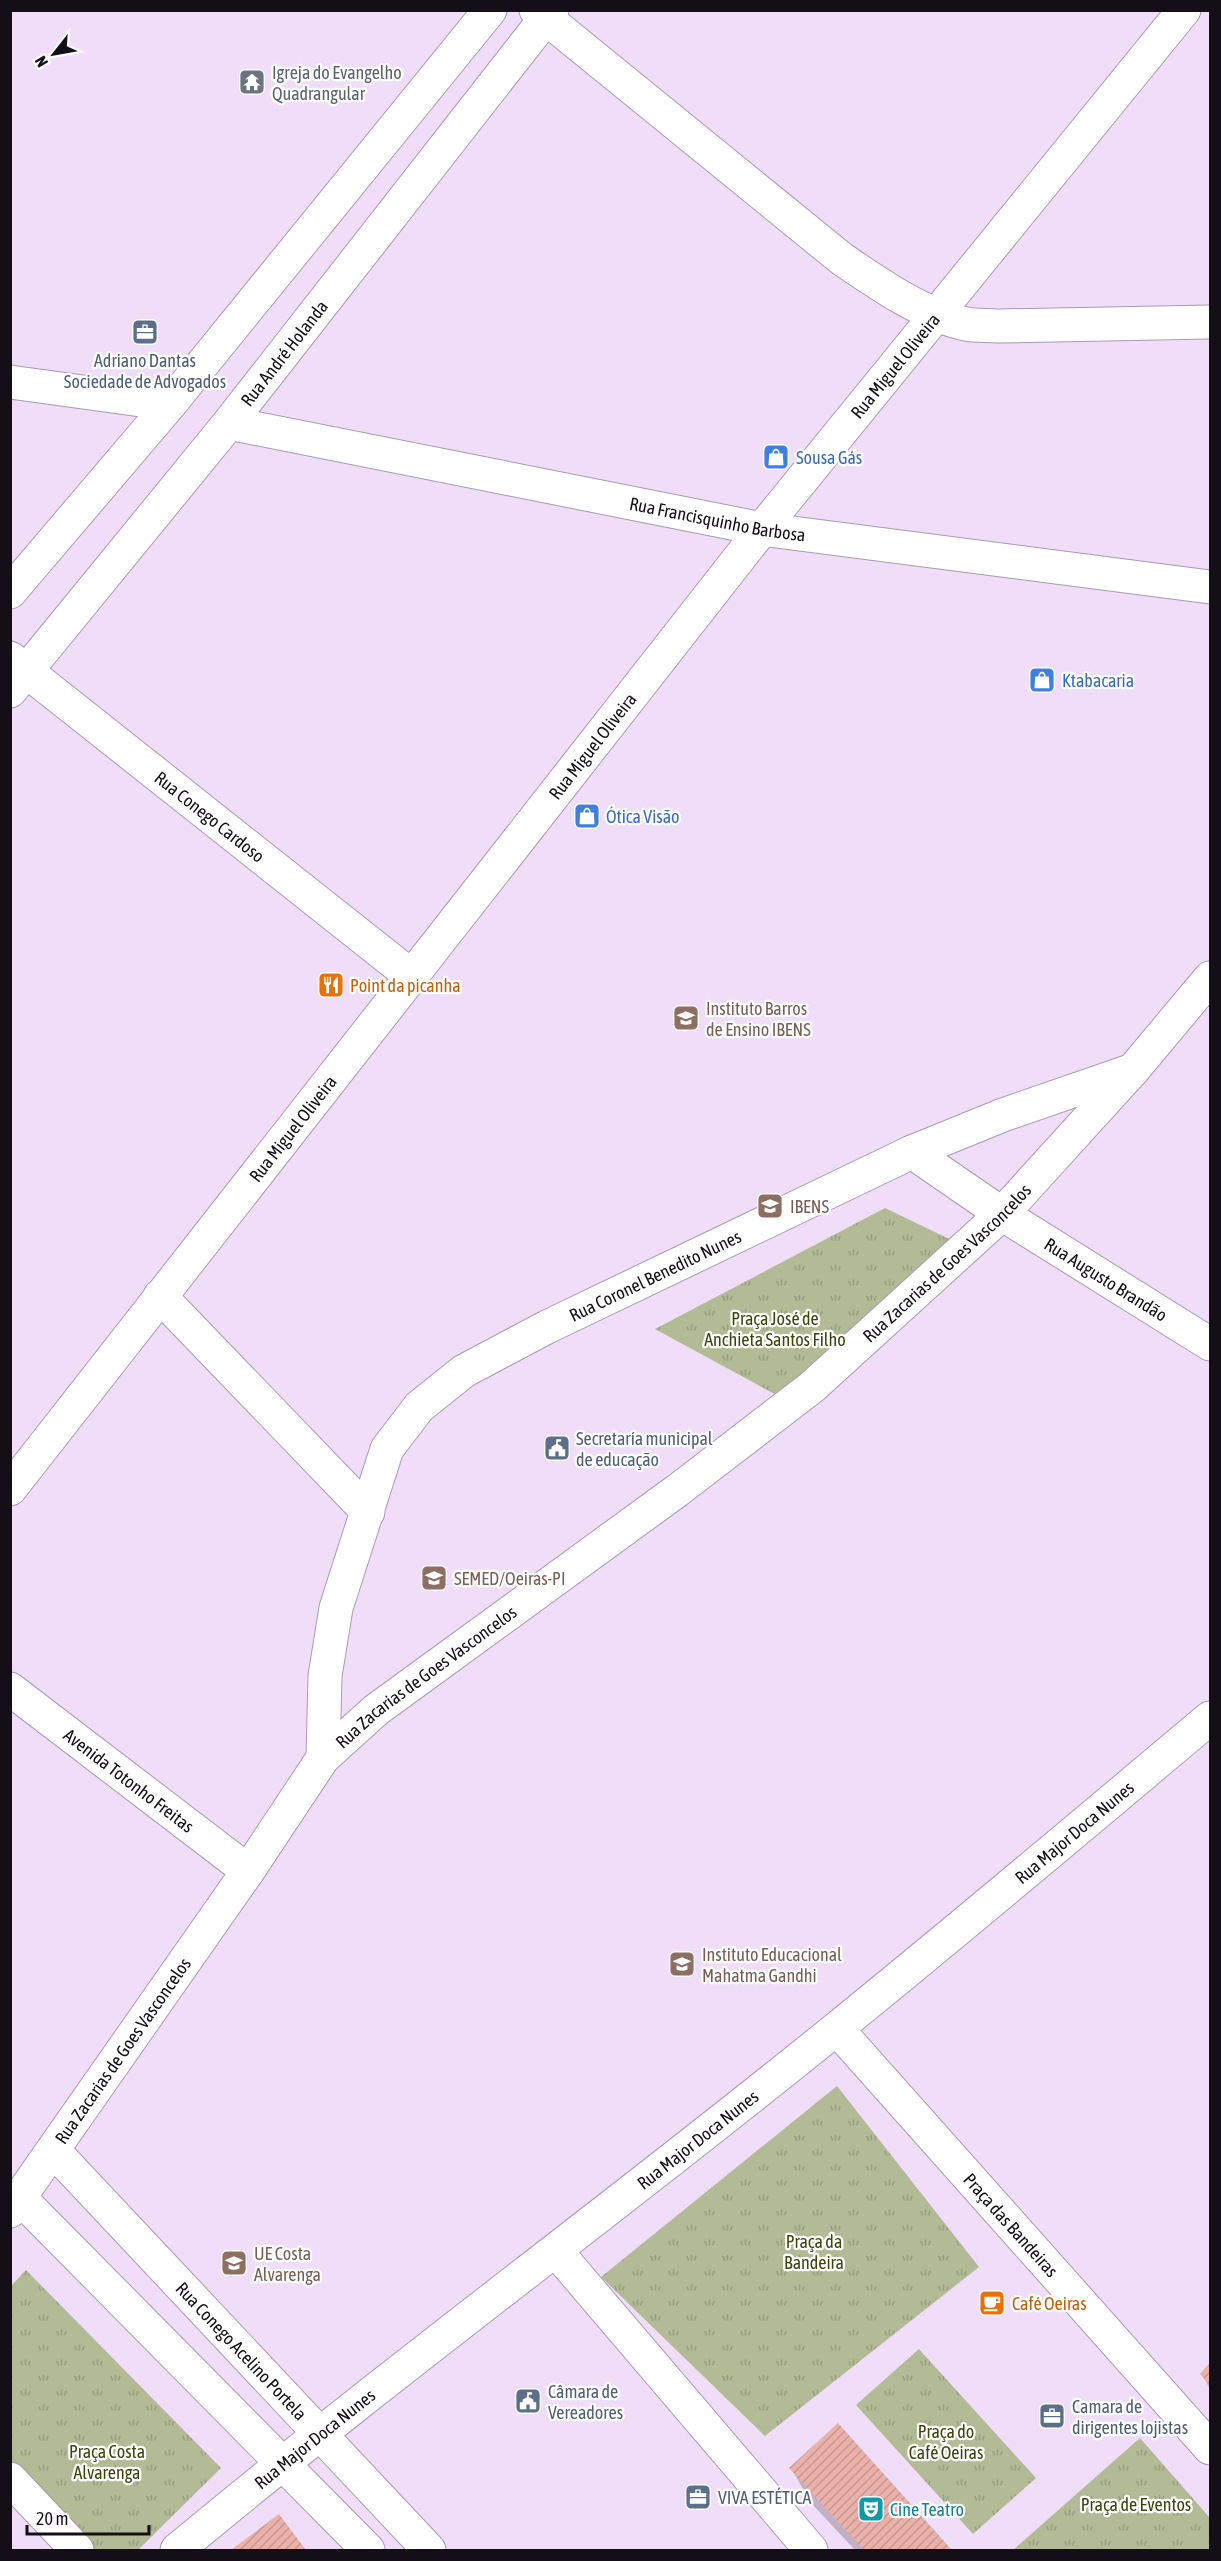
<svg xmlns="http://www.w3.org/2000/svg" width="1221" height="2561" viewBox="0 0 1221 2561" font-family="'Asap Condensed',sans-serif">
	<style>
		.grass { fill: url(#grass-tufts) }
		.shadow { fill: #0003 }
		.building { fill: url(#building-hatch) }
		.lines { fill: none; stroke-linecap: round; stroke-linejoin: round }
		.minor-casing { stroke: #ab99b3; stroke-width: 35 }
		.tertiary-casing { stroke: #ab99b3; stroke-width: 35 }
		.secondary-casing { stroke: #ab99b3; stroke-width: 35 }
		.minor { stroke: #fff; stroke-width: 33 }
		.tertiary { stroke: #fff; stroke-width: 33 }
		.secondary { stroke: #fff; stroke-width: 33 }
		.labels { text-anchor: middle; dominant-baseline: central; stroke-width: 4.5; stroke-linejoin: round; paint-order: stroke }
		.worship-label { font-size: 18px; fill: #5b616d; stroke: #fff; text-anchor: start }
		.street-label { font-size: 18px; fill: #140e17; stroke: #fff }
		.service-label { font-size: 18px; fill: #4e5e75; stroke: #fff; text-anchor: start }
		.shop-label { font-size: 18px; fill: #366cbe; stroke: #fff; text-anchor: start }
		.food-label { font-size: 18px; fill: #c56008; stroke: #fff; text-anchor: start }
		.education-label { font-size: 18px; fill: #785e54; stroke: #fff; text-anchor: start }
		.park-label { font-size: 18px; fill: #3b440b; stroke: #fff }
		.culture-label { font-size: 18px; fill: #0d838f; stroke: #fff; text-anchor: start }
	</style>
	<defs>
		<pattern id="grass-tufts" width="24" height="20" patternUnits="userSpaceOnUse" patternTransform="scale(1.5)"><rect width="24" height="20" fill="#b2ba96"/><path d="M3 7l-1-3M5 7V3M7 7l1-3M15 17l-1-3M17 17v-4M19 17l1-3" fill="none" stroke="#989f81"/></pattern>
		<pattern id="building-hatch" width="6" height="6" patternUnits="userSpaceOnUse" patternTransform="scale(1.5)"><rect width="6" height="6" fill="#e9b1a9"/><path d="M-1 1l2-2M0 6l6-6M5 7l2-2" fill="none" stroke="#c79791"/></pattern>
	</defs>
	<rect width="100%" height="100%" fill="#f0def9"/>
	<!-- grass -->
	<path class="grass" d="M885,1208l83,40 -188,149 -125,-68z
		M837,2086l142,181 -214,169 -164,-159z
		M26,2270l195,198 -83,82h-52l-75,-75v-189z
		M919,2349l117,129 -63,56 -117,-129z
		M1140,2438l70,80v32h-197z"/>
	<!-- shadow -->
	<path class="shadow" d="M1210,2365v24l-8,-15z
		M838,2425l112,125h-95l-44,-47 -20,-35z
		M279,2516l25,34h-71z"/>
	<!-- building -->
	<path class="building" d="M1210,2363v22l-10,-11z
		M838,2423l114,127h-88l-75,-82z
		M279,2514l27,36h-75z"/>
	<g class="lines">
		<defs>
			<g id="minor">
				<path d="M536,10l306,249c35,24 81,56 124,65 10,2 22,1 32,2l212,-4"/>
				<path d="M10,382l160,22"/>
				<path id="s1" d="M229,423l533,106 448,58"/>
				<path d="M10,592l160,-188 320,-394"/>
				<path id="s2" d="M10,658l400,317"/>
				<path id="s3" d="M10,691l219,-268 323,-413"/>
				<path id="s4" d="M912,1152l90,62 208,130"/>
				<path d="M160,1296l208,216"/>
				<path id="s5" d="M10,1489l752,-960 422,-519"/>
				<path id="s6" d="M10,1689l238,182"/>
				<path id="s7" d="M323,1758l2,-82 11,-68 51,-159 32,-42 45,-36 83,-44 365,-175 91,-37 130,-45"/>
				<path id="s8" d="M837,2029l373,419"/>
				<path id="s9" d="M54,2151l375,399"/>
				<path d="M20,2198l348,352"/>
				<path d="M556,2251l255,299"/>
				<path id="s10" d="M177,2550c215,-179 441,-344 659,-521 126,-102 250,-207 374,-311"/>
			</g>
			<g id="tertiary">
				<path id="s11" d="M10,2211l238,-340 75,-113 53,-48 302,-220 134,-103 190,-173 131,-144 77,-92"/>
			</g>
			<path id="secondary" d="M10,2479l67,71"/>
		</defs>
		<!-- minor casing -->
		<use href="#minor" class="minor-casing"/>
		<!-- tertiary casing -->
		<use href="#tertiary" class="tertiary-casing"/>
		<!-- secondary casing -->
		<use href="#secondary" class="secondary-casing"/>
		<!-- minor -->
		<use href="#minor" class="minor"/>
		<!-- tertiary -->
		<use href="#tertiary" class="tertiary"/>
		<!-- secondary -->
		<use href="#secondary" class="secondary"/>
	</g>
	<!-- icons -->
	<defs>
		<symbol id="temple-square" viewBox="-11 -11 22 22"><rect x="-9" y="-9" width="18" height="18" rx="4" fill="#6b7280" stroke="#fff"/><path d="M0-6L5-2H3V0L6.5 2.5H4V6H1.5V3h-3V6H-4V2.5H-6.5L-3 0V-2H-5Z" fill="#fff"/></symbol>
		<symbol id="office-square" viewBox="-11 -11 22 22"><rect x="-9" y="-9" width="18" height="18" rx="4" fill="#5c6f8a" stroke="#fff"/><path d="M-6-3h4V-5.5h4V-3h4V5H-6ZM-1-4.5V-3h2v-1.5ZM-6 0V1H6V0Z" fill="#fff"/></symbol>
		<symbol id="shop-square" viewBox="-11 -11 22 22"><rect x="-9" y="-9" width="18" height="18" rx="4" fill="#3f7fe0" stroke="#fff"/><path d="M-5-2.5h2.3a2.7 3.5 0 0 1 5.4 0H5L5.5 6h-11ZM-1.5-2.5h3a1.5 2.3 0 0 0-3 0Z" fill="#fff"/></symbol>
		<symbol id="restaurant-square" viewBox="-11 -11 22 22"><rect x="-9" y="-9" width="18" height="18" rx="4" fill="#e8710a" stroke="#fff"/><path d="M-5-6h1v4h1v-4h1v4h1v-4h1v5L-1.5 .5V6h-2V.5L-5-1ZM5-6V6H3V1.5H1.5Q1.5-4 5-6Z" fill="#fff"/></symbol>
		<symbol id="school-square" viewBox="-11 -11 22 22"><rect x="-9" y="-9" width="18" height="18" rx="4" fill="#8d6e63" stroke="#fff"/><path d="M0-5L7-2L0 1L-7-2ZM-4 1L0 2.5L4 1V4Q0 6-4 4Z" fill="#fff"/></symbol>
		<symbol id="civic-square" viewBox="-11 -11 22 22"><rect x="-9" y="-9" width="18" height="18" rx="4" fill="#5c6f8a" stroke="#fff"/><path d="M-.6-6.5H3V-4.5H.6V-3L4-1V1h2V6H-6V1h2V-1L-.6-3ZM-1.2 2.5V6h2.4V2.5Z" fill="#fff"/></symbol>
		<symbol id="cafe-square" viewBox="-11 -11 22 22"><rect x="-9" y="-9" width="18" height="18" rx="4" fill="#e8710a" stroke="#fff"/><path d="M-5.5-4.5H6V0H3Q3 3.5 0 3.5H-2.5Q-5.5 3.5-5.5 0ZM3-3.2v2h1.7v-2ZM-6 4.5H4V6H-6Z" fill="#fff"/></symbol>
		<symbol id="theatre-square" viewBox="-11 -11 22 22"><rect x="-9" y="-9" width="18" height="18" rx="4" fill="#0f9aa8" stroke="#fff"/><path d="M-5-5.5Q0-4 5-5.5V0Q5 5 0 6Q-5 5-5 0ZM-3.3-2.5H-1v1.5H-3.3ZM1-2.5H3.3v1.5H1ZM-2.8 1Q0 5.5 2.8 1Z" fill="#fff"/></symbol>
	</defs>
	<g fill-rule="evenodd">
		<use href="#temple-square" x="237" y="67" width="30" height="30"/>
		<use href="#office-square" x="130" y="317" width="30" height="30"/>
		<use href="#shop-square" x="761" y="442" width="30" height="30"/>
		<use href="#shop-square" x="1027" y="665" width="30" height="30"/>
		<use href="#shop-square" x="572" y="801" width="30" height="30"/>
		<use href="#restaurant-square" x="316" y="970" width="30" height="30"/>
		<use href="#school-square" x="671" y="1003" width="30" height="30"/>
		<use href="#school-square" x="755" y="1191" width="30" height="30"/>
		<use href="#civic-square" x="542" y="1433" width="30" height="30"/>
		<use href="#school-square" x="419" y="1563" width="30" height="30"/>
		<use href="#school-square" x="667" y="1949" width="30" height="30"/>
		<use href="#school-square" x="219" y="2248" width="30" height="30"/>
		<use href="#cafe-square" x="977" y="2288" width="30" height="30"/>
		<use href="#civic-square" x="513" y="2386" width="30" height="30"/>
		<use href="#office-square" x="1037" y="2401" width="30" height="30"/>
		<use href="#office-square" x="683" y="2482" width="30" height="30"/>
		<use href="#theatre-square" x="856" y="2494" width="30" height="30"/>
	</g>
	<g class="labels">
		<!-- worship labels -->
		<g class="worship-label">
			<text x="272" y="72">Igreja do Evangelho<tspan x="272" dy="21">Quadrangular</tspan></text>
		</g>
		<!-- street labels -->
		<g class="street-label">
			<text stroke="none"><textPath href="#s3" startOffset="435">Rua André Holanda</textPath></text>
			<text stroke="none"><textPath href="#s5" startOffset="1430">Rua Miguel Oliveira</textPath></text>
			<text stroke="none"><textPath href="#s1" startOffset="498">Rua Francisquinho Barbosa</textPath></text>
			<text stroke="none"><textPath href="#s5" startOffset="944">Rua Miguel Oliveira</textPath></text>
			<text stroke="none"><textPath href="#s2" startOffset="255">Rua Conego Cardoso</textPath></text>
			<text stroke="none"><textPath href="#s5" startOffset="458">Rua Miguel Oliveira</textPath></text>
			<text stroke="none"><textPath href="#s11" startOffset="1348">Rua Zacarias de Goes Vasconcelos</textPath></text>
			<text stroke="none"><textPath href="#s7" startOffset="642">Rua Coronel Benedito Nunes</textPath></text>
			<text stroke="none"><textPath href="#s4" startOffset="232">Rua Augusto Brandão</textPath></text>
			<text stroke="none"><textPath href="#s11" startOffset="682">Rua Zacarias de Goes Vasconcelos</textPath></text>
			<text stroke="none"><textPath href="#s6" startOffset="150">Avenida Totonho Freitas</textPath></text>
			<text stroke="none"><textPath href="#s10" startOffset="1149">Rua Major Doca Nunes</textPath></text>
			<text stroke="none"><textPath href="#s11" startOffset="196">Rua Zacarias de Goes Vasconcelos</textPath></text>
			<text stroke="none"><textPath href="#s10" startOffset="663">Rua Major Doca Nunes</textPath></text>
			<text stroke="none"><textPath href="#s8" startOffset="262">Praça das Bandeiras</textPath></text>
			<text stroke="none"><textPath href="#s9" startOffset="274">Rua Conego Acelino Portela</textPath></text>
			<text stroke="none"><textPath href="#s10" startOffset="177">Rua Major Doca Nunes</textPath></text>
		</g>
		<!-- service labels -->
		<g class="service-label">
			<text x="145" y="360" text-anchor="middle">Adriano Dantas<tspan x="145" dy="21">Sociedade de Advogados</tspan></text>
			<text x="576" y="1438">Secretaría municipal<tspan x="576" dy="21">de educação</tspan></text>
			<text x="548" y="2391">Câmara de<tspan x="548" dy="21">Vereadores</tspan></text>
			<text x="1072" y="2406">Camara de<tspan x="1072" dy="21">dirigentes lojistas</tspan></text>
			<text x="718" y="2497">VIVA ESTÉTICA</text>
		</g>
		<!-- shop labels -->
		<g class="shop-label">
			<text x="796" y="457">Sousa Gás</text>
			<text x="1062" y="680">Ktabacaria</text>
			<text x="606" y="816">Ótica Visão</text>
		</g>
		<!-- food labels -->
		<g class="food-label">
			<text x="350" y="985">Point da picanha</text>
			<text x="1012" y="2303">Café Oeiras</text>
		</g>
		<!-- education labels -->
		<g class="education-label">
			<text x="706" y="1008">Instituto Barros<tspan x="706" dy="21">de Ensino IBENS</tspan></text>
			<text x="790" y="1206">IBENS</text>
			<text x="454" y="1578">SEMED/Oeiras-PI</text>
			<text x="702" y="1954">Instituto Educacional<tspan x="702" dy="21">Mahatma Gandhi</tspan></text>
			<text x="254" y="2253">UE Costa<tspan x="254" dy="21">Alvarenga</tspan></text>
		</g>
		<!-- park labels -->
		<g class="park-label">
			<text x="775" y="1318">Praça José de<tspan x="775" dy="21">Anchieta Santos Filho</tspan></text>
			<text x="814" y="2241">Praça da<tspan x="814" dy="21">Bandeira</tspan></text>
			<text x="946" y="2431">Praça do<tspan x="946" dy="21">Café Oeiras</tspan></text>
			<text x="107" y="2451">Praça Costa<tspan x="107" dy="21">Alvarenga</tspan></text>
			<text x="1136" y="2504">Praça de Eventos</text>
		</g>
		<!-- culture labels -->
		<g class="culture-label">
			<text x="890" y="2509">Cine Teatro</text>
		</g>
	</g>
	<!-- border -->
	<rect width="1221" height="2561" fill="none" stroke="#140e17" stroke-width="24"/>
	<!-- north arrow -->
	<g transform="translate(54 54) rotate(239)" stroke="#ffffff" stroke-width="4.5" paint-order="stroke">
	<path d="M0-4.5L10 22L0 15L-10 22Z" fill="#140e17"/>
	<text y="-9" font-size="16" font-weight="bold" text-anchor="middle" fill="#140e17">N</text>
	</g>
	<!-- scale -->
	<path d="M27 2525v9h122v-9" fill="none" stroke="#140e17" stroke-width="3"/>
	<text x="36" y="2525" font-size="18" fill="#140e17" stroke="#ffffff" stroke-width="4.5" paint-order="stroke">20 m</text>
</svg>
